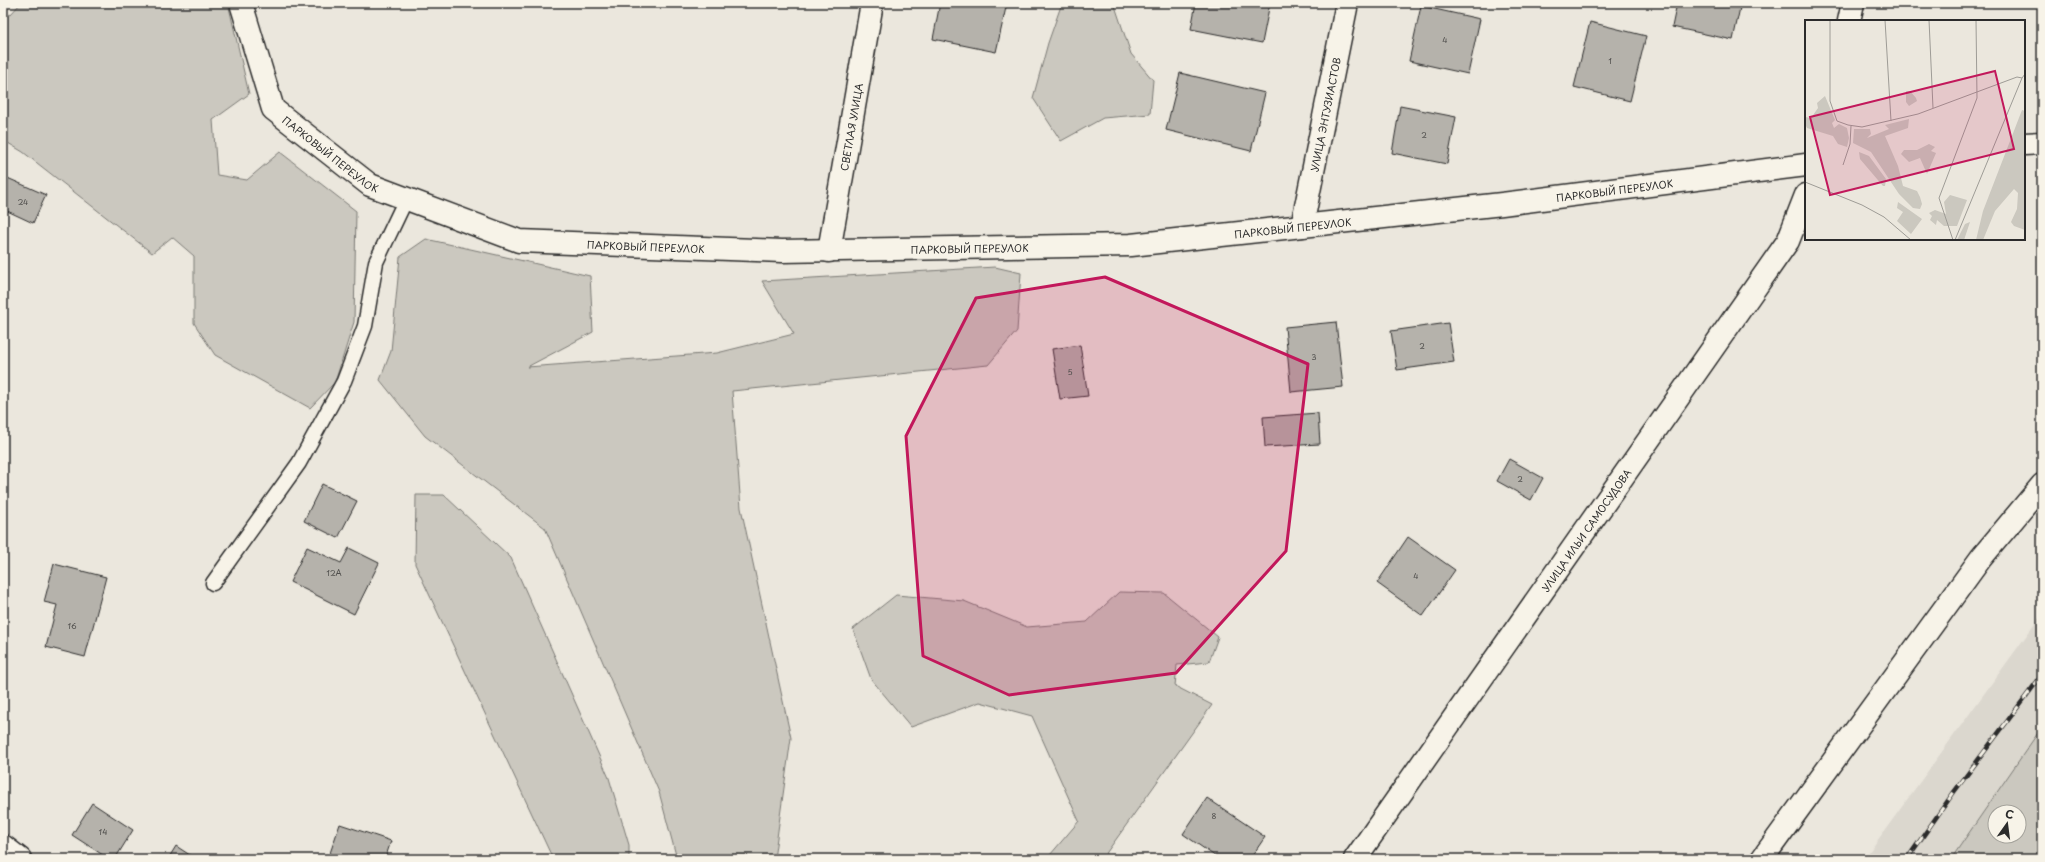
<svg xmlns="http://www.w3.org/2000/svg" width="2045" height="862" viewBox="0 0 2045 862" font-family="'Playpen Sans',sans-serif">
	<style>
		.built { fill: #dbd7ce }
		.green { fill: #cbc8bf; stroke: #7b7a75; fill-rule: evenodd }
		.building { fill: #b5b2ab; stroke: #2b2b2b }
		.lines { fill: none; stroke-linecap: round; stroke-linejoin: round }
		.service-casing { stroke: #2b2b2b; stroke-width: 17 }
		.minor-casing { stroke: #2b2b2b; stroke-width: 25 }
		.service { stroke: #f7f3e8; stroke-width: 14 }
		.minor { stroke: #f7f3e8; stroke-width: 22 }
		.rail-casing { stroke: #2b2b2b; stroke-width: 4.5 }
		.rail { stroke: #f7f3e8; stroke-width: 3; stroke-dasharray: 9; stroke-linecap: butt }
		.marked { fill: #c2185b; fill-opacity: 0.2; stroke: #c2185b; stroke-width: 3; stroke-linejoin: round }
		.labels { text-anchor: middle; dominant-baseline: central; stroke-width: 3.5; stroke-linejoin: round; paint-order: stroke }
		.number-label { font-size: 8px; fill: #4e4d4b }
		.street-label { font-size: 10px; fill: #2b2b2b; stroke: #f7f3e8 }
		.inset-road { fill: none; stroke: #9e9c96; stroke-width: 1 }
		.view { fill: #c2185b; fill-opacity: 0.15; stroke: #c2185b; stroke-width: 2 }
		.inset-edge { fill: none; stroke: #2b2b2b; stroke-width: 2 }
	</style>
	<rect width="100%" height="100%" fill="#ebe7dd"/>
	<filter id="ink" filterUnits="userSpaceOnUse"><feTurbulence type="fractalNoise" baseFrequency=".025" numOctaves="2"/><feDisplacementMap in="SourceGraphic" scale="8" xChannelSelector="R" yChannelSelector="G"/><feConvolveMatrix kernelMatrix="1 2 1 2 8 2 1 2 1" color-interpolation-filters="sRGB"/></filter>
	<g filter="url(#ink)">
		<!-- built -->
		<path class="built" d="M2042,614v113l-91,132h-87z"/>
		<!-- green -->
		<path class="green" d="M21,3h207l21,91 -36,26 4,55 30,5 33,-28 76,59 -2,111 -19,60 -25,26 -95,-53 -21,-32v-67l-22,-19 -20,16 -129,-101 -20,-12v-129l7,4z
			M1062,3h52l17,51 22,26 -3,34 -47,4 -42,23 -28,-43 15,-55z
			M426,239l164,37 3,56 -66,35 190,-14 77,-19 -32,-53 233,-14 26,6 -4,58 -29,34 -256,26 9,117 50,230 -17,121h-97l-18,-67 -114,-264 -120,-92 -45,-56 11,-29 9,-94z
			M416,495h28l67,63 98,220 20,67v14h-76l-138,-295z
			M1119,592l45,1 54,44 -9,25 -32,3 -2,21 37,19 -110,154h-50l-2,-4 29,-34 -47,-105 -52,-14 -69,25 -40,-48 -18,-50 43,-34 68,6 63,26 60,-5z
			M2042,727v132h-91zM1995,812h24v24h-24z"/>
		<!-- building -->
		<path class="building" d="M940,3h67l-11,49 -63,-13z
			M1196,3h74l-8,40 -71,-14z
			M1677,3h64l-8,37 -61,-13z
			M1421,6l59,13 -12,55 -59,-13z
			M1590,22l56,14 -16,65 -56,-14z
			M1180,73l85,20 -14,58 -85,-21z
			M1400,106l56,11 -9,47 -55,-11z
			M3,176l43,19 -13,28 -30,-14z
			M1336,322l7,65 -52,5 -6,-65z
			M1448,323l6,39 -57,8 -6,-39z
			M1080,345l8,51 -28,3 -8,-50z
			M1318,413l2,31 -55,3 -2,-30z
			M1509,459l34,19 -12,22 -34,-19z
			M322,484l35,17 -19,37 -34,-17z
			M1408,537l47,33 -32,46 -46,-33z
			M307,547l34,16 8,-15 30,15 -25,51 -64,-32z
			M54,564l52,13 -21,80 -39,-10 11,-42 -13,-3z
			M1207,798l58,39 -15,22h-31l-36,-25z
			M92,803l41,27 -18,29h-6l-37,-24z
			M340,824l51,17 -6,18h-57z
			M176,846l20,13h-28z"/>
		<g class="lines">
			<defs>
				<path id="service" d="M213,583l86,-120 45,-82 21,-55 11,-64 30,-63"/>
				<g id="minor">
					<path id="s1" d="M241,3l32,106 97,76 149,56 263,10 349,-6 371,-41 304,-39"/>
					<path d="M1849,21l4,-18"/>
					<path d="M2024,144l18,-1"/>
					<path id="s2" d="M1302,226l45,-223"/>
					<path id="s3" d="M829,251l43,-248"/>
					<path d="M3,846l17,13"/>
					<path id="s4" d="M1355,859l433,-618 18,-46"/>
					<path d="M1762,859l219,-301 61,-73"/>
				</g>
			</defs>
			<!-- service casing -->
			<use href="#service" class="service-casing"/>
			<!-- minor casing -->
			<use href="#minor" class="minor-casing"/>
			<!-- service -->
			<use href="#service" class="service"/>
			<!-- minor -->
			<use href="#minor" class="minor"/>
			<defs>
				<path id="rail" d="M1907,859l47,-67 88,-117"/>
			</defs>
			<!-- rail casing -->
			<use href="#rail" class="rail-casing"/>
			<!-- rail -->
			<use href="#rail" class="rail"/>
		</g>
	</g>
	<!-- marked area -->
	<path class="marked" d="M1105,277l203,87 -22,187 -110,122 -167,22 -86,-39 -17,-220 70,-138z"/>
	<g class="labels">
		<!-- number labels -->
		<g class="number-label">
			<text x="1445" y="40">4</text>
			<text x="1610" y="61">1</text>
			<text x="1424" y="135">2</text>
			<text x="23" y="202">24</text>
			<text x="1422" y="346">2</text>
			<text x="1314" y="357">3</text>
			<text x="1070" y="372">5</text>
			<text x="1520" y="479">2</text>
			<text x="334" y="573">12А</text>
			<text x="1416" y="576">4</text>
			<text x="72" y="626">16</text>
			<text x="1214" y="816">8</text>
			<text x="103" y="832">14</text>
		</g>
		<!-- street labels -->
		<g class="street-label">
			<text stroke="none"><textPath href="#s2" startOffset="114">УЛИЦА ЭНТУЗИАСТОВ</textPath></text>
			<text stroke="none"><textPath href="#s3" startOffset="126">СВЕТЛАЯ УЛИЦА</textPath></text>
			<text stroke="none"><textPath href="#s1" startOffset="184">ПАРКОВЫЙ ПЕРЕУЛОК</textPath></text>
			<text stroke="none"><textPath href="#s1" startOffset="1492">ПАРКОВЫЙ ПЕРЕУЛОК</textPath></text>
			<text stroke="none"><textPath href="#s1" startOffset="1168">ПАРКОВЫЙ ПЕРЕУЛОК</textPath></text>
			<text stroke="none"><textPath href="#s1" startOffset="520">ПАРКОВЫЙ ПЕРЕУЛОК</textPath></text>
			<text stroke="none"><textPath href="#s1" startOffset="844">ПАРКОВЫЙ ПЕРЕУЛОК</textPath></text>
			<text stroke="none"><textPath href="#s4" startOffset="402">УЛИЦА ИЛЬИ САМОСУДОВА</textPath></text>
		</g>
	</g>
	<!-- overview -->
	<g transform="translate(1805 20)">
		<rect width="220" height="220" fill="#ebe7dd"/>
		<path d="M101,71h4l6,7 1,3 -8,5 -3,-4zM20,76l10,24 -3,3 2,5 5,-4 8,4 2,10 -2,9 -9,-3 -5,-8 -26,-8 -2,-4v-7l6,1 7,-10 -1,-5zM217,90l3,1v119l-11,-4 -3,-4 6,-13 1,-16 -4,-4 -19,22 -12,29h-7l7,-29zM104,99l-1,9 -23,8 13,30 5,20 14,5 3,6 2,7 -2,5 -7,-1 -14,-14 -28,-42 -18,-9 1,-14h16l1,5 -4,4 22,-9 -4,-4zM124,124l6,3 -4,4 5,2 -9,21 -7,-16 -11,4 -8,-8 3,-4h13zM54,132l10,4 17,23 -1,7h-2l-23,-27zM145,175l17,5 -10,26h-13l-7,-6 -1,5 -6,-5 2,-4 -3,-3 6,-3 11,4 -2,-12zM93,182l24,17 -11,15 -14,-13 6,-9 -6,-4zM165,202l-6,18h-7l8,-16z" fill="#cbc8bf"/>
		<path class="inset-road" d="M25,0v81l7,20 11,4 14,2 56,-13 99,-37 5,1 3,-4M80,0l6,101M124,0l4,88M38,145l7,-21 1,-18M0,162l57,23 22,12 27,23M148,220l-14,-42 38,-100 -1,-78M150,220l67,-162"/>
		<path class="view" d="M190,51l19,78 -184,46 -20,-78z"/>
		<rect width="220" height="220" class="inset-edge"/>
	</g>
	<!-- margin -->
	<rect width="2045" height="862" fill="none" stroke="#f7f3e8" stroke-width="16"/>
	<rect x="8" y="8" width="2029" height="846" fill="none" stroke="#2b2b2b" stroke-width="1.5" filter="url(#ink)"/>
	<!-- north arrow -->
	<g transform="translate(2007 824) rotate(14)"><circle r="19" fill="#f7f3e8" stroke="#a5a39c"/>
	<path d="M0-3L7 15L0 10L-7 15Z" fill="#2b2b2b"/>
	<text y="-6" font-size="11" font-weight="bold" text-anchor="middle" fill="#2b2b2b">С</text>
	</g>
</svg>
